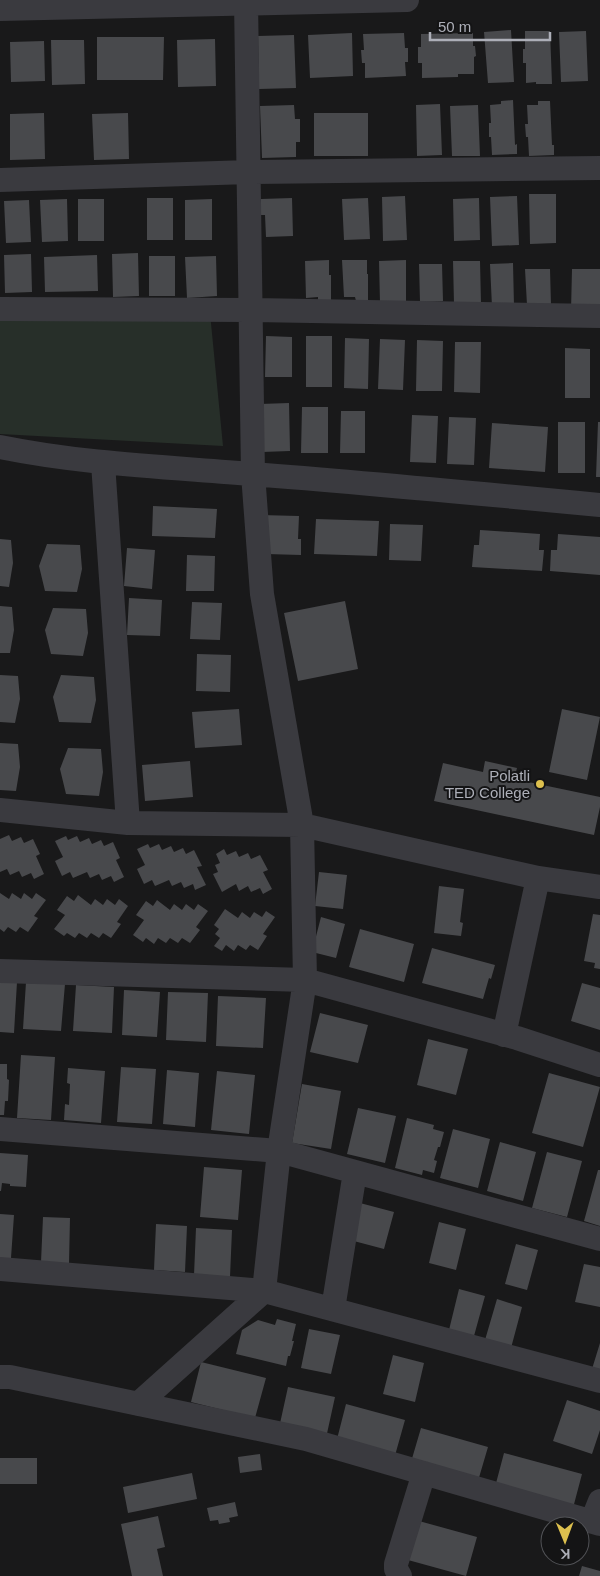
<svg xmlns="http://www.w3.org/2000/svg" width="600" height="1576" viewBox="0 0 600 1576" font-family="Arial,sans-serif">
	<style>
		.green { fill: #272f29 }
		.building { fill: #48494c }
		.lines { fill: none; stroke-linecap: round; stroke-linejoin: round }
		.minor { stroke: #3a3a3f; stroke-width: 24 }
		.poi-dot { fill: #ddc04e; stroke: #141415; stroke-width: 2 }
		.labels { text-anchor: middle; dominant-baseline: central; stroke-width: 4; stroke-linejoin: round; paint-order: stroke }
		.poi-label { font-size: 15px; fill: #adafb8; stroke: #141415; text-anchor: end }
	</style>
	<rect width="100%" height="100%" fill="#19191a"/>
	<!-- green -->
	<path class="green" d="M210,313l13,133 -223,-12v-119z"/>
	<!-- building -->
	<path class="building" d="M511,30l3,52 -26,1 -4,-51z
		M525,31h25l2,53h-16v-2l-10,1v-20h-3v-14h2z
		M586,31l2,50 -27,1 -2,-50z
		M352,33l1,43 -43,2 -2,-43z
		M404,33l1,15h3v14h-3l1,14 -41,2v-15h-3l-1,-13h3l-1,-16z
		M473,33v13h2l1,10 -2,1v17h-16v3l-36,1v-15h-4v-16h3v-13z
		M294,35l2,53 -37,1 -1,-53z
		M97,37h67l-1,43h-66z
		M215,39l1,47 -38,1 -1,-47z
		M51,40h33l1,44 -33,1z
		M44,41l1,40 -34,1 -1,-40z
		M513,100l2,45 2,-1v10l-25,1 -1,-18h-2v-14h2l-1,-18 11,-1v-3z
		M538,101h12l2,44h2v10l-25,1 -1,-19h-2l-1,-13h3l-1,-19h11z
		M440,104l2,51 -25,1 -1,-51z
		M294,105l1,14h5v23h-4v15l-34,1 -2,-52z
		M478,105l2,51h-28l-2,-50z
		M44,113l1,46 -35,1v-46z
		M128,113l1,46 -35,1 -2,-46z
		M314,113h54v43h-54z
		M529,194h27v49l-26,1z
		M405,196l2,44 -24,1 -1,-44z
		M517,196l2,49 -27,1 -2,-49z
		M147,198h26v42h-26z
		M292,198l1,38 -27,1 -1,-22h-4v-16z
		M368,198l2,41 -26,1 -2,-41z
		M479,198l1,42 -26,1 -1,-42z
		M67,199l1,42 -26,1 -2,-42z
		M78,199h26v42h-26z
		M212,199v41h-27v-40z
		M29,200l2,42 -25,1 -2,-42z
		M138,253l1,43 -26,1 -1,-43z
		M31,254l1,38 -27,1 -1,-38z
		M97,255l1,36 -53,1 -1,-35z
		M149,256h26v40h-26z
		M216,256l1,40 -30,2 -2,-41z
		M329,260v15h2v27h-13v-5l-12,1 -1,-37z
		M342,260h25v14h1v27h-12l-1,-4h-11z
		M406,260v43h-26l-1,-42z
		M453,261h27l1,43h-27z
		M513,263l1,43 -22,1 -2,-43z
		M419,264h23l1,37 -23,1z
		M525,269h25l1,36h-24z
		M572,269h28v42h-29z
		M266,336l26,1v40h-27z
		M306,336h26v51h-26z
		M345,338l24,1 -1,50 -24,-1z
		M380,339l25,1 -2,50 -25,-1z
		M417,340l26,1 -1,50h-26z
		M455,342h26l-1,51 -26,-1z
		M565,348l25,1v49h-25z
		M289,403l1,48 -28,1 -2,-48z
		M302,407h26v46h-27z
		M341,411h24v42h-25z
		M412,415l26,1 -2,47 -26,-1z
		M449,417l27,1 -2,47 -27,-1z
		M558,422h27v51h-27z
		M598,422h2v55h-4z
		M492,423l56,4 -3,45 -56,-4z
		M153,506l64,3 -2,29 -63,-2z
		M260,515l39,1 -1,23h3v16l-35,-1z
		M316,519l63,2 -2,35 -63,-2z
		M390,524l33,1 -2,36 -32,-1z
		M480,530l60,4 -1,16h5l-2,21 -70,-4 2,-22h5z
		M558,534l42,3v38l-50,-4 1,-21h6z
		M0,539l11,1 2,23 -4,24 -9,-1z
		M47,544l33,1 2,24 -5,23 -32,-1 -6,-25z
		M127,548l28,2 -3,39 -28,-3z
		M187,555l28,1 -1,35h-28z
		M129,598l33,2 -2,36 -33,-1z
		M345,601l13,68 -60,12 -14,-68z
		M192,602l30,1 -2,37 -30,-1z
		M0,606l12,1 2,23 -4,23h-10z
		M53,608l33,1 2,24 -5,23 -32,-2 -6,-24z
		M197,654l34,1 -1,37 -34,-1z
		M0,675l18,1 2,23 -5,24 -15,-1z
		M61,675l33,2 2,23 -5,23 -32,-1 -6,-25z
		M239,709l3,36 -47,3 -3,-36z
		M562,709l38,8 -13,63 -38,-8z
		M0,743l18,1 2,23 -4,24 -16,-1z
		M68,748l33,1 2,23 -4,24 -33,-2 -6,-25z
		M190,761l3,36 -48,4 -3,-36z
		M485,761l32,7 -3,11 86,18v10l-6,28 -160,-34 9,-38 40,9z
		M9,835l3,6 9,-4 3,6 9,-4 7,15 -4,2 8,18 -10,5 -3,-6 -9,4 -3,-6 -9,4 -3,-6 -7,3v-33z
		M66,836l2,4 9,-4 3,6 9,-4 3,6 9,-4 3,6 9,-4 7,16 -4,2 8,17 -10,5 -3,-6 -9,4 -3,-6 -9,4 -3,-6 -14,6 -3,-6 -8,4 -7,-15 8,-4 -8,-16z
		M148,844l2,4 9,-4 3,6 9,-4 3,6 9,-4 3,6 8,-4 8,16 -5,1 9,18 -11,5 -2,-6 -9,4 -3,-6 -9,4 -3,-6 -14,6 -3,-6 -8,4 -7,-15 8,-4 -8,-16z
		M224,849l3,6 9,-4 3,6 9,-4 3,6 9,-4 8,15 -5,2 9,17 -9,5 -3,-6 -9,4 -3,-6 -9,5 -3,-7 -14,8 -9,-18 5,-2 -3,-7 5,-2 -4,-9z
		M319,872l28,3 -4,34 -28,-3z
		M439,886l25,3 -4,33 3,1 -2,13 -27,-3z
		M0,893l9,6 3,-6 9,6 3,-6 8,6 4,-6 10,7 -12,16 4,2 -10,14 -8,-5 -4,5 -8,-5 -4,5 -4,-3z
		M78,895l13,10 4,-6 8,6 4,-6 8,6 4,-6 9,7 -11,16 4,2 -10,14 -8,-5 -4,5 -8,-5 -4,5 -8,-5 -4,5 -8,-5 -3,3 -10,-7 11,-14 -8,-5 10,-14 7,5z
		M157,900l13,10 4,-6 8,6 4,-6 8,6 4,-6 10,7 -12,16 4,3 -10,13 -8,-5 -4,5 -8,-5 -4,5 -8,-5 -4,6 -8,-6 -3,4 -10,-7 11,-15 -8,-5 10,-14 7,5z
		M225,909l13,9 4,-6 8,6 4,-6 8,5 4,-6 9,6 -12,17 4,2 -9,14 -8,-5 -4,5 -8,-5 -4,6 -8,-6 -4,6 -8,-5 6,-8 -5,-4 4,-5 -5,-4z
		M593,914l7,1v54l-6,-1 1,-5 -11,-2z
		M321,917l24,7 -9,34 -24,-6z
		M360,929l54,15 -10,38 -55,-15z
		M432,948l63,17 -4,14 -2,-1 -6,21 -61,-16z
		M0,981l17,1 -3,51 -14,-1z
		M26,982l39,2 -4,47 -38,-2z
		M582,983l18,5v42l-29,-9z
		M76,985l38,2 -2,46 -39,-2z
		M124,990l36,2 -3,45 -35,-2z
		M168,992l40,1 -2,49 -40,-2z
		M218,996l48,2 -3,50 -47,-2z
		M320,1013l48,12 -10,38 -48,-11z
		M428,1039l40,10 -12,46 -39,-10z
		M21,1055l34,2 -4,63 -34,-2z
		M0,1064h7v15l2,1 -1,21h-3l-1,14h-4z
		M121,1067l35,2 -4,55 -35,-2z
		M68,1068l37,3 -4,52 -37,-3 1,-16 4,1 1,-21 -3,-1z
		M167,1070l32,3 -4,54 -32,-3z
		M217,1071l38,4 -6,59 -38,-4z
		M549,1073l51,14 -17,60 -51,-14z
		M302,1084l39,7 -10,58 -39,-6z
		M358,1108l38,8 -11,47 -38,-9z
		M407,1118l27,7 -1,4 11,3 -4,15h-2l-4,13 3,1 -3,12 -11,-3 -1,5 -27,-7z
		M453,1129l37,10 -12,49 -38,-10z
		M500,1142l36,10 -13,49 -36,-10z
		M547,1152l35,9 -15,56 -35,-9z
		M0,1153l28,2 -2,32 -16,-1v-2l-8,-1 -1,8h-1z
		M204,1167l38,3 -4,50 -38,-3z
		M598,1170h2v56l-16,-5z
		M360,1203l34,9 -10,37 -34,-9z
		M0,1214l14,1 -3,43h-11z
		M43,1217l27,1 -1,46 -28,-2z
		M439,1222l27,7 -10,41 -27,-7z
		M156,1224l31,2 -2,46 -31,-2z
		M196,1228l36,2 -2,47 -36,-2z
		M516,1244l22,6 -11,40 -22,-6z
		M584,1264l16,3v40l-25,-5z
		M459,1289l26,7 -11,40 -25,-6z
		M497,1299l25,8 -11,41 -26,-8z
		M277,1319l19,5 -4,17h2l-4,15h-2l-2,10 -50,-12 6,-24 16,-10 17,5z
		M309,1329l31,6 -9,39 -30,-6z
		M600,1343v28l-8,-2z
		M393,1355l31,8 -9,39 -32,-8z
		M201,1362l65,16 -11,40 -64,-16z
		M288,1387l47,10 -9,41 -47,-10z
		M567,1400l33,11v19l-8,24 -39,-13z
		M346,1404l59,16 -11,39 -58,-16z
		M421,1428l67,19 -10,34 -67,-19z
		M504,1453l78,21 -9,34 -78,-21z
		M260,1454l2,16 -22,3 -2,-16z
		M0,1458h37v26h-37z
		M192,1473l5,26 -69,14 -5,-26z
		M235,1502l3,14 -9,2 1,4 -11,2 -1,-4 -8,1 -3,-13z
		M158,1516l7,31 -8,2 6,27h-31l-11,-52z
		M419,1521l58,16 -11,39 -58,-16z
		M582,1566l18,5v5h-21z"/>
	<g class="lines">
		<!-- minor -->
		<path class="minor" d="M0,9l407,-9
			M0,180l249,-8 351,-4
			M0,309l251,1 349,6
			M0,447c83,17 168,20 252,27 116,9 232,20 348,31
			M103,463l25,360
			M0,810l128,13 174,2 236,53 62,9
			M0,971l305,9 212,58 83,27
			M504,1035l34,-157
			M0,1129l279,22 321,88
			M0,1269l264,22 336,90
			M333,1309l22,-137
			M0,1377h10l296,62 294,85
			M138,1404l126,-113 15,-140 26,-171 -3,-155 -40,-231 -9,-120 -7,-474
			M592,1521l8,-20
			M400,1576l-4,-7v-5l28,-91"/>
	</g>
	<!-- markers -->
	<circle class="poi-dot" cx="540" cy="784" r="5"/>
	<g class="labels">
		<!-- poi labels -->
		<g class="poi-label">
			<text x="530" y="775">Polatli<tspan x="530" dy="17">TED College</tspan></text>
		</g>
	</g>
	<!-- north arrow -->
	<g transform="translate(565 1541) rotate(179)"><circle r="24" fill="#141415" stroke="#515256"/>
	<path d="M0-4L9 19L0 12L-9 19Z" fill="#ddc04e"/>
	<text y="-8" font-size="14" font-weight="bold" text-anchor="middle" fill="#adafb8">K</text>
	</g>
	<!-- scale -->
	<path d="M430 32v8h120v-8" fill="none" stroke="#adafb8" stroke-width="2.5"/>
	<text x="438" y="32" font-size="15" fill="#adafb8" stroke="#141415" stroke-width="4" paint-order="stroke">50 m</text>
</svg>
